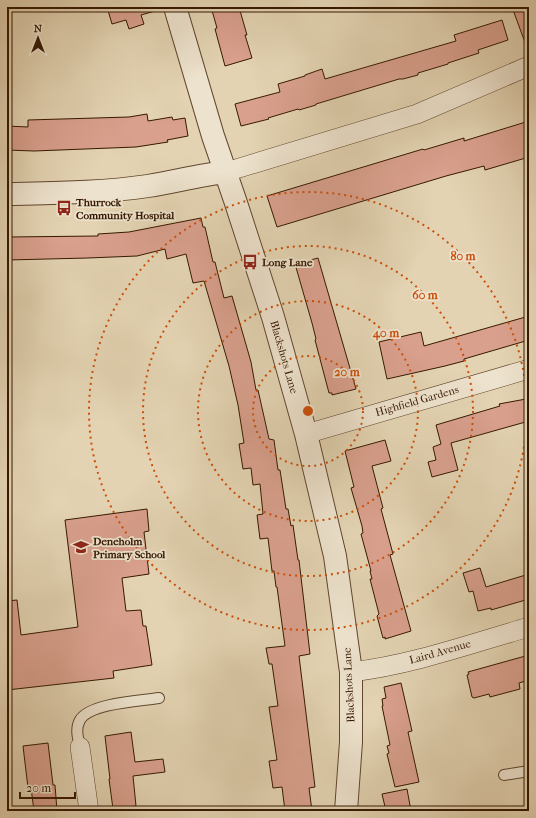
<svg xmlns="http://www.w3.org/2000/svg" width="536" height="818" viewBox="0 0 536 818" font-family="'IM FELL French Canon',serif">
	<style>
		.building { fill: #d9a08d; stroke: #361802 }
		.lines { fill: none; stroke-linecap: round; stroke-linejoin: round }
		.service-casing { stroke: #61472e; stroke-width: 12 }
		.minor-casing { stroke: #61472e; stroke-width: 20 }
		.tertiary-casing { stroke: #61472e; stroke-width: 24 }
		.service { stroke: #ede2cd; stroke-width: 10 }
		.minor { stroke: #ede2cd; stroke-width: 19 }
		.tertiary { stroke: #ede2cd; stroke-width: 22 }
		.ring { fill: none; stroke: #cd4f0a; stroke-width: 2; stroke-dasharray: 2 4 }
		.labels { text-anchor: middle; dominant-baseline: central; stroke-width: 3.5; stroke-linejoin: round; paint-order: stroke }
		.poi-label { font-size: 11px; font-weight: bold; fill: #361802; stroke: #ede2cd; text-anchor: start }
		.street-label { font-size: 11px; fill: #361802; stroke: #ede2cd }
		.centre { fill: #cd4f0a; stroke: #ede2cd; stroke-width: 2 }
		.ring-label { font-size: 12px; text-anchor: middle; font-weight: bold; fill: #cd4f0a; stroke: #ede2cd; stroke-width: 3.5; stroke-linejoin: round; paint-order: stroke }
	</style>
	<rect width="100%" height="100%" fill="#e3d3b2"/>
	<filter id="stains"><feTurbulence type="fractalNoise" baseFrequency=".005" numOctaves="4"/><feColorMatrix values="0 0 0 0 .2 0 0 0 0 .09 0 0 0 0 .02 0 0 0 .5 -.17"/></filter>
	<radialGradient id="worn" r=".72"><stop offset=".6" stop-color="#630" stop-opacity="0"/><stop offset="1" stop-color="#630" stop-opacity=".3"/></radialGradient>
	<!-- building -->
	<path class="building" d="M107,7h47l1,4 -14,4 3,9 -15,5 -3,-9 -14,4z
		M211,7h28l8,28h-2l7,23 -27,8 -10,-37 2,-1z
		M512,7h17v41h-2z
		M502,20l6,20 -30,10 1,3 -31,10v1l-30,9v2l-15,4h-4l-83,25v1l-17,5 -1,-1 -30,9 1,1 -28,7 -6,-22 45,-12 -2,-8 27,-8v-1l17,-6 3,10 131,-38 -2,-6z
		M147,114l1,7 24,-4 1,3 12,-2 3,18 -21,4 1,2 -32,5 -102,4 -27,-1v-24l21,1v-7l101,-3z
		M529,121v36l-44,13 -1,-4 -38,10 -169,51 -10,-31 156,-47 1,1 40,-12v3z
		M201,218l2,9h2l8,35h2l9,36 8,-2 19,66 5,28h2l11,49 5,1 4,30h2l6,39h2l3,17 2,-1 5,35h1l11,94 -11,2 16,131 -6,1 3,23h-27l-3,-24 -9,1 -4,-27 8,-1 -8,-53 9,-1 -6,-42h-3l-3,-16 19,-2 -8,-59h-1l-2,-16h-2l-4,-33 -8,1 -3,-24 6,-1 -3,-30 -7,1 -2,-17 -8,1 -4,-25 5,-1 -6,-38 -9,-39 -25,-85 -11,2 -7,-29 -19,5 -2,-10 -28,7 -49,2 -81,2v-23l91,-1v-2l31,-2z
		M318,258l38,131 -24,6v-2h-3l-14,-53 1,-1 -4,-16 -17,-59z
		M529,316v24l-65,19v2l-19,5 -58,13 -8,-37 42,-10 3,14z
		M526,399l3,11v11l-78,22 7,27 -26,7 -4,-15 8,-2 -3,-13 8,-3 -5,-19 64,-19 -1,-2z
		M385,440l6,21 -19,5 11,42 -2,1 12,45 -3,1 21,76 -26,8v-2l-2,1 -6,-22 2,-2 -9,-35h2l-2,-8h1l-10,-37 2,-1 -1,-7 -11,-38 3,-1 -9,-36z
		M147,509l2,22 -5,1 5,42 -27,4 4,33 15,-1 2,16h3l6,39 -39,6 1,7 -107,12v-89l10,-1 4,35 57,-8 -13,-107z
		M480,568l6,19 43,-13v25l-38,11v-2l-13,3 -5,-20 -4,1 -6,-19z
		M529,655v25l-10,3 1,6 -30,8 -1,-3 -15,4 -2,-1 -5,-22 2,-1 -1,-2z
		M401,683l11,48 -4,1 11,50 -24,5 -8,-33 2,-1 -2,-7 3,-1 -8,-39h1l-1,-7 4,-1 -2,-11z
		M131,732l4,30 28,-3 2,13 -32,4 3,30 -23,3 -4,-30h1l-5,-43z
		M48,743l5,42h2l2,26h-23l-3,-23h-3l-5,-42z
		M407,789l4,22h-25l-4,-17z"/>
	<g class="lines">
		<defs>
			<path id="service" d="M80,747c-2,-9 -5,-18 0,-27 10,-17 61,-19 79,-22
				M504,775l25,-4"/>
			<path id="minor" d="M226,172l191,-58 112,-48
				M306,434l223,-65
				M351,672c60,-7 119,-28 178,-45
				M80,747l9,64"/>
			<path id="tertiary" d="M175,7l38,129 22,64 38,117 33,117 29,122 16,116v70l-5,69
				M7,194c47,-1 94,-1 141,-8 26,-4 51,-11 78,-14"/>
		</defs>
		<!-- service casing -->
		<use href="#service" class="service-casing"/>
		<!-- minor casing -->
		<use href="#minor" class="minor-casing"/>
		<!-- tertiary casing -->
		<use href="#tertiary" class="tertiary-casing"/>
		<!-- service -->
		<use href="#service" class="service"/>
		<!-- minor -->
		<use href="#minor" class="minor"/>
		<!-- tertiary -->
		<use href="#tertiary" class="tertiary"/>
	</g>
	<!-- distance rings -->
	<g class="ring">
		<circle cx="308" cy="411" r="55"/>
		<circle cx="308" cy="411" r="110"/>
		<circle cx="308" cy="411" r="165"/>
		<circle cx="308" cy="411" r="219"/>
	</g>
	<!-- icons -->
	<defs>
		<symbol id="bus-bare" viewBox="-9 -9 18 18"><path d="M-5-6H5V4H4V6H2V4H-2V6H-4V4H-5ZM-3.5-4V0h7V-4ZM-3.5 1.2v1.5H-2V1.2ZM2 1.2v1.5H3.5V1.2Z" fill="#8f2418" stroke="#ede2cd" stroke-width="2.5" paint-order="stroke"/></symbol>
		<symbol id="school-bare" viewBox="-9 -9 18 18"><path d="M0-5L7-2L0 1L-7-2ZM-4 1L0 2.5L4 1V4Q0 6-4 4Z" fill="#8f2418" stroke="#ede2cd" stroke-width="2.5" paint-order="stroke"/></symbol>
	</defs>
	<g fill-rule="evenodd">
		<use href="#bus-bare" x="53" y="197" width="22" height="22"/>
		<use href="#bus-bare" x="239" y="251" width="22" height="22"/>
		<use href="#school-bare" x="70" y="536" width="22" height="22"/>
	</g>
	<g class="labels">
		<!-- poi labels -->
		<g class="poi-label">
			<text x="76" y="202">Thurrock<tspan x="76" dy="13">Community Hospital</tspan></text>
			<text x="262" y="262">Long Lane</text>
			<text x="93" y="541">Deneholm<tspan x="93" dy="13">Primary School</tspan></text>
		</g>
		<!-- street labels -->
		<g class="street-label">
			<text transform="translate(284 357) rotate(74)">Blackshots Lane</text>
			<text transform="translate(417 401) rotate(-16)">Highfield Gardens</text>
			<text transform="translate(440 652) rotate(-16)">Laird Avenue</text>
			<text transform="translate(349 685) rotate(-93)">Blackshots Lane</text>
		</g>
	</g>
	<circle cx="308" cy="411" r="6" class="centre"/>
	<g class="ring-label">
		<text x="463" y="260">80 m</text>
		<text x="425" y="299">60 m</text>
		<text x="386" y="337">40 m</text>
		<text x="347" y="376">20 m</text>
	</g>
	<!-- margin -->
	<rect width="536" height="818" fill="none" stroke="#e3d3b2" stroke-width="24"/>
	<rect x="8" y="8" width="520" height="802" fill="none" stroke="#361802" stroke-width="2"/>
	<rect x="12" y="12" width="512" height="794" fill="none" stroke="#361802"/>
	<!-- north arrow -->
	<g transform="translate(38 38)" stroke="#ede2cd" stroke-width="3" paint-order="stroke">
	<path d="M0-3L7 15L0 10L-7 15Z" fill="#361802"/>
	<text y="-6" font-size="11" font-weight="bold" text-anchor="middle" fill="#361802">N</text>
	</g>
	<!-- scale -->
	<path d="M20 792v6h55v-6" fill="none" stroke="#361802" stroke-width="2"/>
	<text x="26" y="792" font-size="12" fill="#361802" stroke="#ede2cd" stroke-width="3" paint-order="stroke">20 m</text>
	<rect width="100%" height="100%" filter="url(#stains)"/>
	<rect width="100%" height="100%" fill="url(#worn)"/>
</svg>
